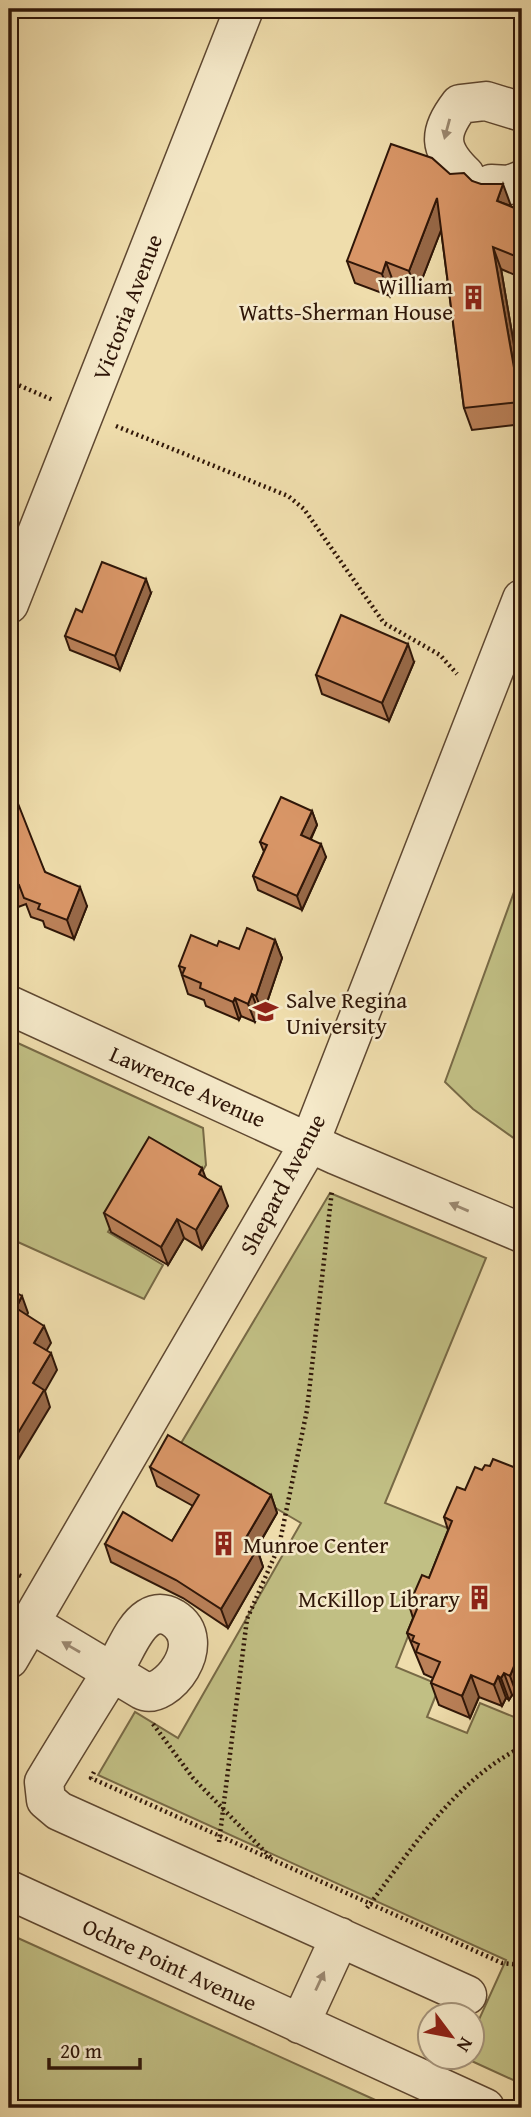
<svg xmlns="http://www.w3.org/2000/svg" width="531" height="2117" viewBox="0 0 531 2117" font-family="'Gentium Book Plus',serif">
	<style>
		.green { fill: #c1bf84; stroke: #786a46; stroke-width: 2 }
		.lines { fill: none; stroke-linecap: round; stroke-linejoin: round }
		.minor-casing { stroke: #5f4831; stroke-width: 41 }
		.path { stroke: #2f1608; stroke-width: 4.5; stroke-dasharray: 2 3.5; stroke-linecap: butt }
		.minor { stroke: #f5e9c9; stroke-width: 38 }
		.wall { fill: #bb8159; stroke: #2f1608; stroke-width: 2 }
		.shaded-wall { fill: #986948; stroke: #2f1608; stroke-width: 2 }
		.building { fill: #d99667; stroke: #2f1608; stroke-width: 2 }
		.oneway { fill: #9c8a72 }
		.labels { text-anchor: middle; dominant-baseline: central; stroke-width: 5; stroke-linejoin: round; paint-order: stroke }
		.poi-label { font-size: 23px; fill: #2f1608; stroke: #f5e9c9; text-anchor: end }
		.street-label { font-size: 23px; fill: #2f1608; stroke: #f5e9c9 }
	</style>
	<rect width="100%" height="100%" fill="#efddac"/>
	<filter id="stains"><feTurbulence type="fractalNoise" baseFrequency=".00286" numOctaves="4"/><feColorMatrix values="0 0 0 0 .2 0 0 0 0 .09 0 0 0 0 .02 0 0 0 .5 -.17"/></filter>
	<radialGradient id="worn" r=".72"><stop offset=".6" stop-color="#630" stop-opacity="0"/><stop offset="1" stop-color="#630" stop-opacity=".3"/></radialGradient>
	<!-- green -->
	<path class="green" d="M522,870v274l-49,-35 -28,-27z
		M9,1039l194,89 3,37 -8,14 -43,-26 -47,79 55,33 -19,34 -135,-61z
		M330,1193l156,65 -101,245 65,26 -54,138 44,18 -13,32 40,16 13,-30 34,14 8,-18v385l-57,-26h7v-23l34,-75 -408,-185 37,-63 43,26 123,-215 -124,-73z
		M9,1934l384,174h-384z"/>
	<g class="lines">
		<defs>
			<path id="minor" d="M465,175c-27,-26 -27,-42 -5,-71l26,-3 36,11
				M491,184l18,1 13,-5
				M9,604l235,-595
				M9,1005l327,150 186,78
				M30,1623l112,67c23,12 70,-48 31,-72 -9,-5 -17,-5 -25,0 -14,9 -22,31 -30,44 -25,40 -50,80 -74,120l2,18 13,11 408,184
				M9,1659l301,-517 212,-543
				M9,1890l476,218
				M300,2024l40,-87"/>
		</defs>
		<!-- minor casing -->
		<use href="#minor" class="minor-casing"/>
		<!-- path -->
		<path class="path" d="M9,381l44,19
			M116,426l172,70 16,13 80,114 56,32 17,19
			M9,1571l12,5
			M153,1724l40,54 79,81
			M94,1772l-3,6 411,185 20,2
			M219,1842l28,-223 32,-73 28,-136 25,-220
			M367,1908c44,-58 88,-128 155,-161"/>
		<!-- minor -->
		<use href="#minor" class="minor"/>
	</g>
	<!-- wall -->
	<path class="wall" d="M450,174l22,7 39,26 11,4v67l-21,-9 21,123v32l-50,6 -8,-22 -23,-178 -24,62 -23,-8 -4,12 -35,-13 -8,-22z
		M151,593l-31,77 -50,-20 -5,-14z
		M414,662l-25,59 -67,-27 -6,-19z
		M9,804l36,68 42,34 -13,33 -29,-12 -2,-6 -12,-4 -5,-13 -13,5 -4,-11z
		M312,811l5,14 -6,14 15,18 -24,53 -44,-20 -5,-14 11,-24 -4,-10z
		M275,940l7,18 -19,56 -4,-1 -4,9 -14,-6 -2,4 -33,-14 -2,-6 -16,-6 -9,-28 38,-20 22,3z
		M206,1178l22,28 -26,43 -18,-11 -16,27 -57,-33 -7,-19z
		M522,1463v225l-4,10 -6,-3 -3,5 -3,-2 -4,8 -23,-9 -9,21 -31,-13 -8,-22 2,-5 -9,-4 -17,-41 6,-15 -4,-13 20,-27 19,-48 -4,-13 21,-27 17,-20 8,-4 26,2z
		M150,1467l121,28 6,18 -20,35 6,19 -35,61 -45,-30 -72,-36 -6,-18 67,-3 21,-35 -36,-20z"/>
	<!-- shaded-wall -->
	<path class="shaded-wall" d="M503,184l8,22 -14,-5z
		M437,198l8,22 -28,72 -8,-21z
		M522,238v38l-7,-20z
		M493,247l8,22 21,123v17l-2,-7z
		M386,262l8,22 -4,12 -8,-22z
		M146,579l5,14 -31,77 -5,-14z
		M408,644l6,18 -25,59 -7,-18z
		M312,811l5,14 -11,23 -5,-13z
		M321,844l5,13 -24,53 -5,-14z
		M80,887l7,19 -13,33 -7,-19z
		M275,940l7,18 -19,56 -7,-18z
		M252,994l7,19 -4,9 -7,-18z
		M235,998l6,18 -2,4 -6,-18z
		M202,1168l7,19 -10,-13z
		M221,1187l7,19 -26,43 -6,-19z
		M177,1219l7,19 -16,27 -7,-18z
		M22,1296l6,17 -6,12 -6,-17z
		M44,1326l7,17 -10,17 -7,-17z
		M51,1353l6,17 -12,21 5,16 -38,63 -3,-10v-12l24,-65z
		M271,1495l6,18 -27,46 -6,-18z
		M257,1549l6,18 -35,61 -7,-19z
		M522,1647v41l-4,10 -8,-22z
		M504,1673l8,22 -3,5 -8,-22z
		M471,1675l8,22 -9,21 -8,-22z
		M498,1676l8,22 -4,8 -8,-21z"/>
	<!-- building -->
	<path class="building" d="M391,144l41,14 18,16 14,-1 8,8 9,3h22l-6,17 25,10v27l-7,18 -22,-9 27,155 -56,6 -27,-210 -28,73 -23,-9 -4,12 -35,-13z
		M102,562l44,17 -31,77 -50,-20 11,-27 6,3z
		M341,615l67,29 -26,59 -66,-28z
		M281,797l31,14 -11,24 20,9 -24,52 -44,-20 14,-31 -7,-3z
		M17,801l28,71 35,15 -13,33 -29,-11 2,-5 -16,-6 -5,-13 -10,4v-85z
		M247,928l28,12 -19,56 -4,-2 -4,10 -13,-6 -2,4 -33,-14 1,-5 -19,-8 3,-7 -6,-2 12,-31 26,11 2,-5 20,8z
		M149,1137l53,31 -3,6 22,13 -25,43 -19,-11 -16,28 -57,-34z
		M9,1288l13,8 -6,12 28,18 -10,17 17,10 -18,30 11,7 -35,58z
		M168,1435l103,60 -27,46 13,8 -36,60 -45,-29 -71,-36 18,-32 49,29 27,-46 -49,-28z
		M493,1459l23,9 3,-6 3,1v184l-12,29 -6,-3 -3,5 -3,-2 -4,9 -23,-10 -9,21 -31,-13 9,-21 -24,-10 3,-8 -7,-3 2,-5 -7,-3 10,-24 -8,-4 13,-30 7,3 23,-57 -8,-4 13,-30 8,3 10,-23 7,3 3,-5 5,1z"/>
	<!-- one-way arrows -->
	<defs><path id="oneway-solid" d="M-6-.8H1V-3.2L6.5 0L1 3.2V.8H-6Z" transform="scale(1.75)"/></defs>
	<g class="oneway">
		<use href="#oneway-solid" transform="translate(447 129) rotate(105)"/>
		<use href="#oneway-solid" transform="translate(459 1207) rotate(-157)"/>
		<use href="#oneway-solid" transform="translate(71 1647) rotate(-150)"/>
		<use href="#oneway-solid" transform="translate(320 1981) rotate(-65)"/>
	</g>
	<!-- icons -->
	<defs>
		<symbol id="building-bare" viewBox="-9 -9 18 18"><path d="M-4-6H4V6H1V3H-1V6H-4ZM-2.5-4.3h1.7v1.8h-1.7ZM.8-4.3h1.7v1.8H.8ZM-2.5-1h1.7V.8h-1.7ZM.8-1h1.7V.8H.8Z" fill="#8f2418" stroke="#f5e9c9" stroke-width="2.5" paint-order="stroke"/></symbol>
		<symbol id="university-bare" viewBox="-9 -9 18 18"><path d="M0-5L7-2L0 1L-7-2ZM-4 1L0 2.5L4 1V4Q0 6-4 4Z" fill="#8f2418" stroke="#f5e9c9" stroke-width="2.5" paint-order="stroke"/></symbol>
	</defs>
	<g fill-rule="evenodd">
		<use href="#building-bare" x="456" y="280" width="35" height="35"/>
		<use href="#university-bare" x="248" y="994" width="35" height="35"/>
		<use href="#building-bare" x="206" y="1526" width="35" height="35"/>
		<use href="#building-bare" x="462" y="1580" width="35" height="35"/>
	</g>
	<g class="labels">
		<!-- poi labels -->
		<g class="poi-label">
			<text x="453" y="285">William<tspan x="453" dy="26">Watts-Sherman House</tspan></text>
			<text x="286" y="999" text-anchor="start">Salve Regina<tspan x="286" dy="26">University</tspan></text>
			<text x="243" y="1544" text-anchor="start">Munroe Center</text>
			<text x="460" y="1598">McKillop Library</text>
		</g>
		<!-- street labels -->
		<g class="street-label">
			<text transform="translate(127 307) rotate(-69)">Victoria Avenue</text>
			<text transform="translate(188 1086) rotate(24)">Lawrence Avenue</text>
			<text transform="translate(282 1184) rotate(-62)">Shepard Avenue</text>
			<text transform="translate(170 1964) rotate(25)">Ochre Point Avenue</text>
		</g>
	</g>
	<!-- margin -->
	<rect width="531" height="2117" fill="none" stroke="#efddac" stroke-width="35"/>
	<rect x="10" y="10" width="510" height="2096" fill="none" stroke="#2f1608" stroke-width="3.5"/>
	<rect x="18" y="18" width="496" height="2082" fill="none" stroke="#2f1608" stroke-width="2"/>
	<!-- north arrow -->
	<g transform="translate(451 2036) rotate(122)"><circle r="33" fill="#f5e9c9" stroke="#a6957c" stroke-width="2"/>
	<path d="M0-5L12 26L0 18L-12 26Z" fill="#8f2418"/>
	<text y="-10" font-size="19" font-weight="bold" text-anchor="middle" fill="#2f1608">N</text>
	</g>
	<!-- scale -->
	<path d="M49 2058v10h91v-10" fill="none" stroke="#2f1608" stroke-width="3.5"/>
	<text x="60" y="2058" font-size="21" fill="#2f1608" stroke="#f5e9c9" stroke-width="5" paint-order="stroke">20 m</text>
	<rect width="100%" height="100%" filter="url(#stains)"/>
	<rect width="100%" height="100%" fill="url(#worn)"/>
</svg>
